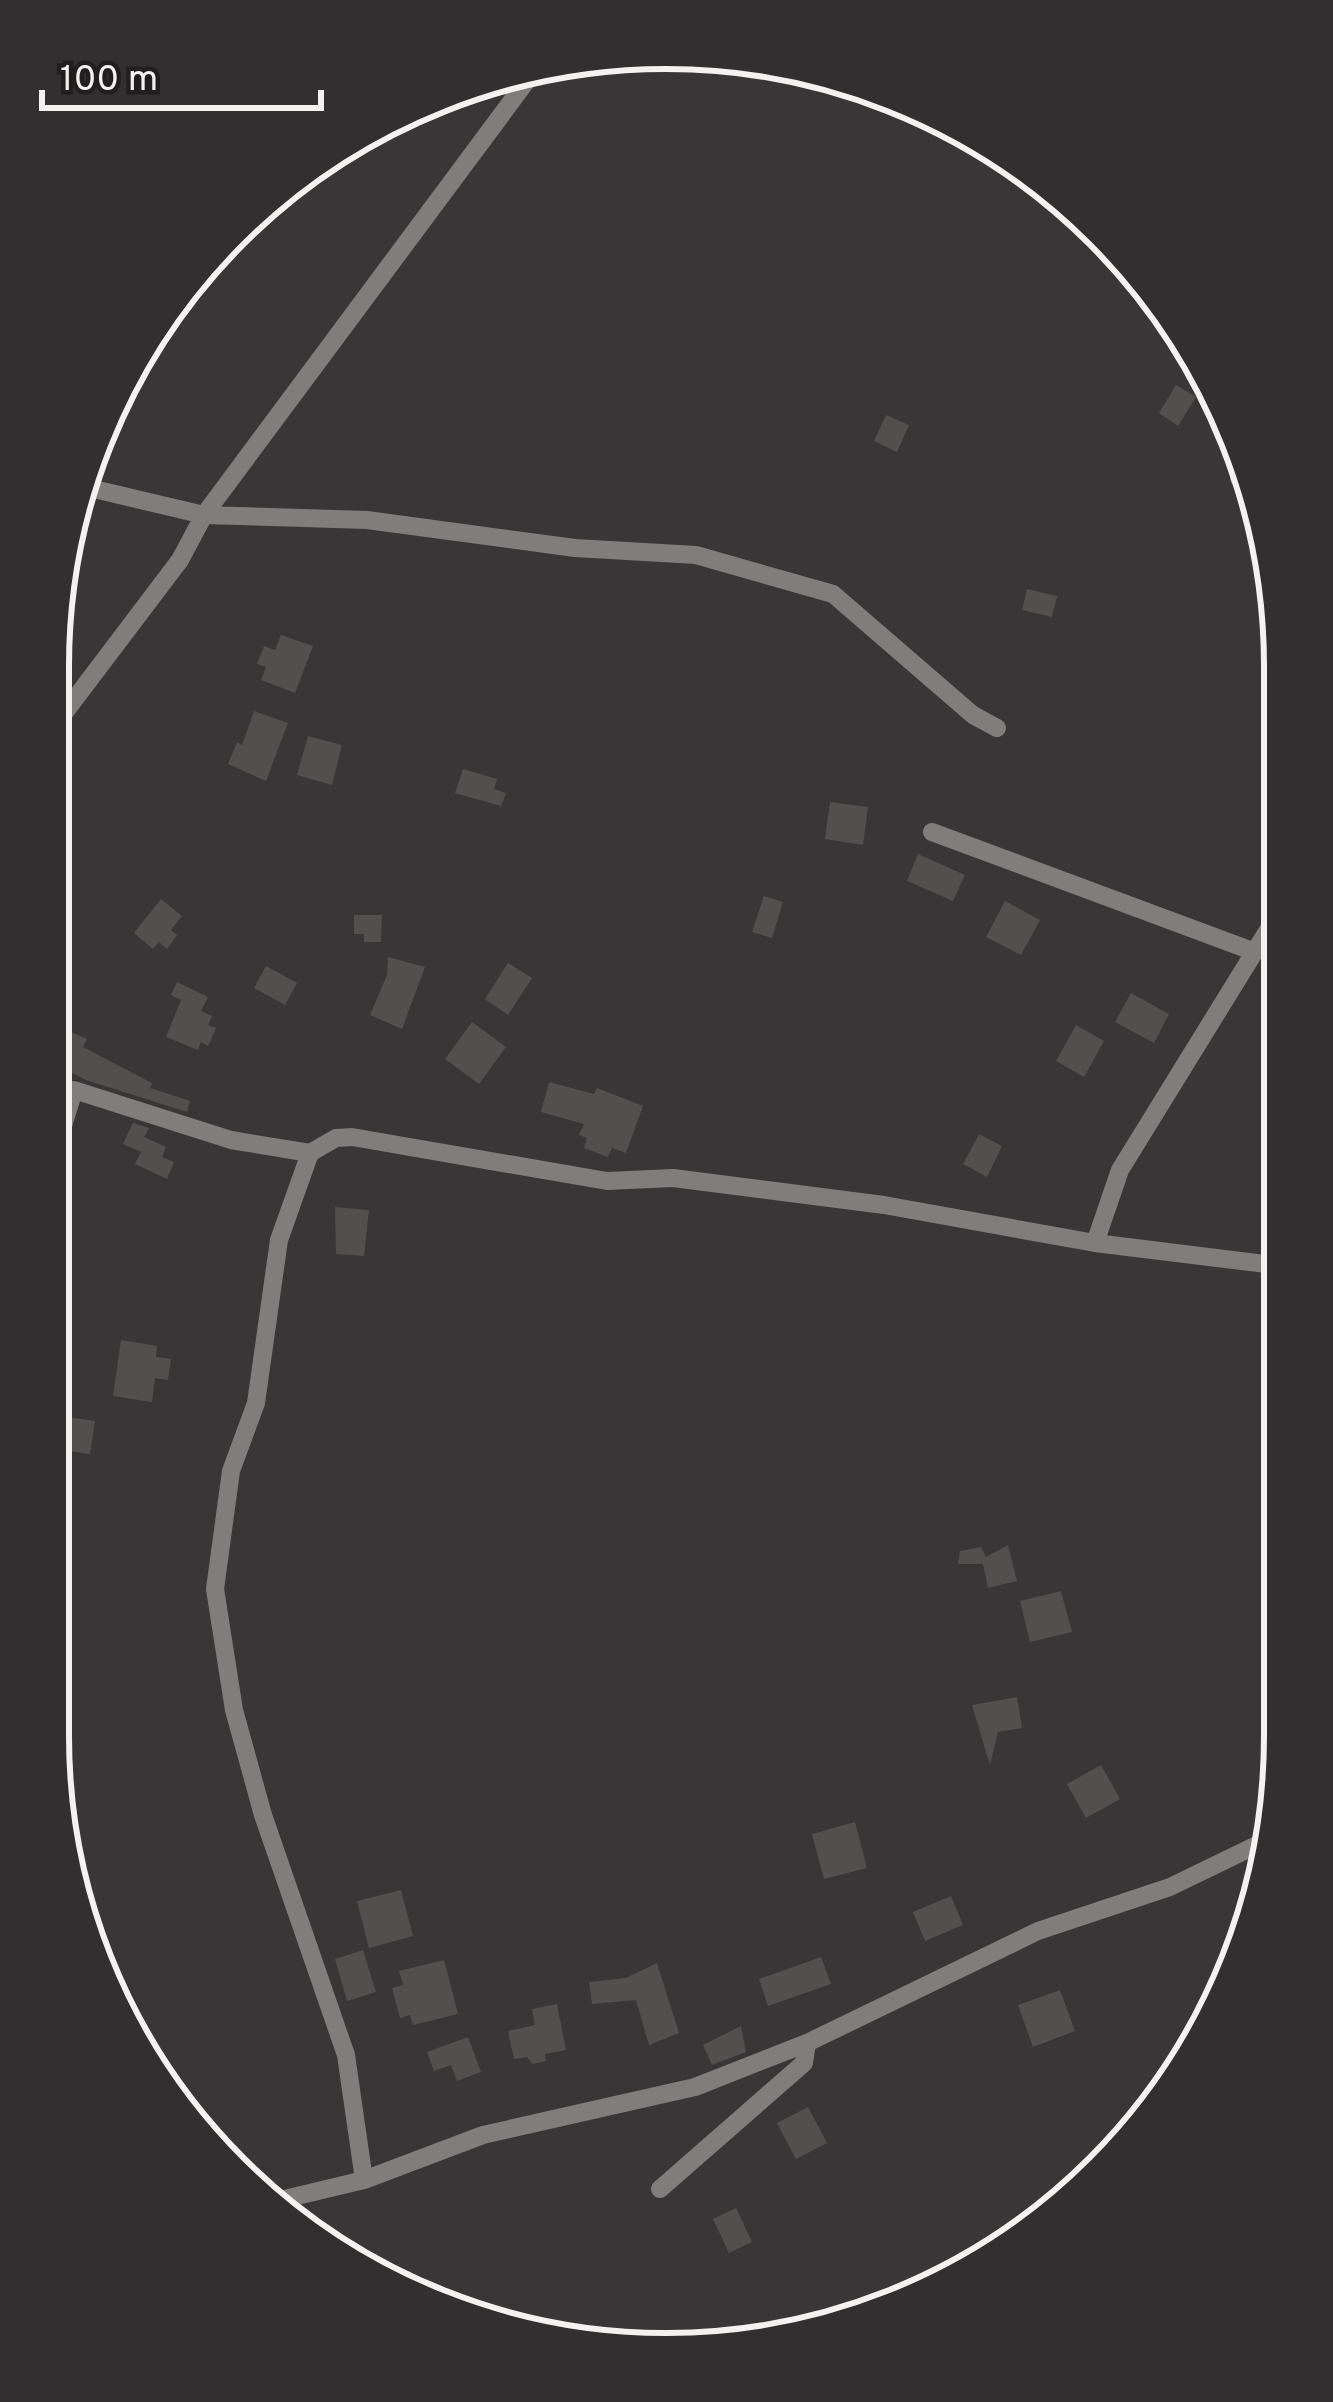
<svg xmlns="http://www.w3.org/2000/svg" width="1333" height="2402" viewBox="0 0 1333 2402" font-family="Overpass,sans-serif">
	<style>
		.building { fill: #544f4f }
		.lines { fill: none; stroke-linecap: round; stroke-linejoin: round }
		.minor { stroke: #807d7d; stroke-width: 18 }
		.rim { fill: none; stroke: #f4f1f1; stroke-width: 6 }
	</style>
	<rect width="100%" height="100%" fill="#3a3536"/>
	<!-- building -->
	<path class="building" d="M1176,385l20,12 -18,29 -19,-13z
		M886,415l23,10 -12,27 -23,-11z
		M1027,589l30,7 -5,21 -30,-7z
		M281,635l32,11 -18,47 -34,-13 5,-13 -9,-3 7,-18 11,4z
		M254,711l34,12 -22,58 -38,-17 9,-22 5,3z
		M308,736l34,9 -10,40 -35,-10z
		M463,769l34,10 -3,10 12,4 -5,13 -46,-13z
		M830,802l38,5 -5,38 -38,-6z
		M918,854l47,21 -12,26 -46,-20z
		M764,896l19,6 -11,36 -20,-6z
		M161,899l21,17 -11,14 6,5 -10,14 -8,-7 -6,7 -19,-16z
		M1005,901l35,19 -19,35 -35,-18z
		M354,915h28l-1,27h-17v-8h-10z
		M388,957l37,10 -23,62 -32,-14 17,-40z
		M508,963l24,15 -24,37 -23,-16z
		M266,966l31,17 -12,22 -31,-17z
		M177,982l31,15 -7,14 11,5 -4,9 8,3 -8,18 -7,-4 -3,8 -32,-13 15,-37 -10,-5z
		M1131,993l38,21 -15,29 -39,-21z
		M472,1022l34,25 -27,37 -34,-25z
		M1076,1025l28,16 -20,36 -28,-16z
		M57,1026l30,13 -4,8 69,36 -2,5 40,13 -3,11 -101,-32 -37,-19z
		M549,1082l45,12 3,-6 46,18 -17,47 -14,-5 -4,9 -24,-9 3,-10 -8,-3 5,-11 -43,-12z
		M133,1123l16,5 -5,9 22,10 -4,10 12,5 -7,17 -32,-15 6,-12 -18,-8z
		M979,1134l23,12 -15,31 -24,-13z
		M335,1207l34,3 -5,46 -28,-2z
		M121,1340l36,6 -1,11 15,2 -3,21 -13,-2 -3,24 -39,-6z
		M48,1414l47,7 -5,33 -42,-6z
		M1008,1545l9,36 -29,7 -5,-24h-25l2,-13 21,-4 5,10z
		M1061,1591l11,41 -42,10 -10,-41z
		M1017,1697l5,31 -24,4 -8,33 -18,-60z
		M1101,1765l19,34 -34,19 -19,-34z
		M855,1822l12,46 -43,11 -12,-45z
		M401,1890l12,46 -44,12 -12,-47z
		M951,1896l12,29 -38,16 -12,-29z
		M363,1950l13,42 -29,9 -12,-42z
		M821,1957l10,27 -63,22 -9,-27z
		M444,1960l14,54 -45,11 -3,-10 -10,3 -8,-30 11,-3 -4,-14z
		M657,1963l22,70 -30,12 -13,-45 -44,4 -3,-22 37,-4z
		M1060,1990l15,41 -42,16 -15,-42z
		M557,2004l9,46 -21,4 1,7 -14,3 -5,-7 -13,2 -6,-28 27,-6 -3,-16z
		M741,2026l5,26 -34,13 -9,-20z
		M468,2037l13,35 -24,9 -6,-16 -17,6 -7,-19z
		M808,2107l19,36 -31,16 -19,-36z
		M736,2208l16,34 -23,11 -16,-34z"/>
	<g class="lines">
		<!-- minor -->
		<path class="minor" d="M1239,478l18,13
			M77,485l127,30 163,5 208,28 121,7 137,39 140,121 24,13
			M49,733l131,-173 24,-45 333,-448
			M932,832l323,120
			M49,1171l25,-81 157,50 79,13
			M1095,1243l25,-73 161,-261
			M364,2180l-18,-125 -83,-240 -29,-105 -19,-121 16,-118 25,-68 23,-163 31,-87 26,-15 16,-1 255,44 66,-3 211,27 211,38 187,23
			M660,2189l144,-126 3,-20
			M272,2202l92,-22 119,-45 212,-48 112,-44 231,-112 132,-44 101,-49"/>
	</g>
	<!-- crop -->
	<path d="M0 0H1333V2402H0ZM666 69H667A597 597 0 0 1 1264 666V1736A597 597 0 0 1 667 2333H666A597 597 0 0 1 69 1736V666A597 597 0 0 1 666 69Z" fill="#312f2f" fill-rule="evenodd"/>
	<path class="rim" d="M666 69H667A597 597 0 0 1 1264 666V1736A597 597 0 0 1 667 2333H666A597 597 0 0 1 69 1736V666A597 597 0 0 1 666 69Z"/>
	<!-- scale -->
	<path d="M42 90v18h279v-18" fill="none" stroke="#f4f1f1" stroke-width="6"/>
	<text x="60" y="90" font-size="36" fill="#f4f1f1" stroke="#201e1e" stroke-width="9" paint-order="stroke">100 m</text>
</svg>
